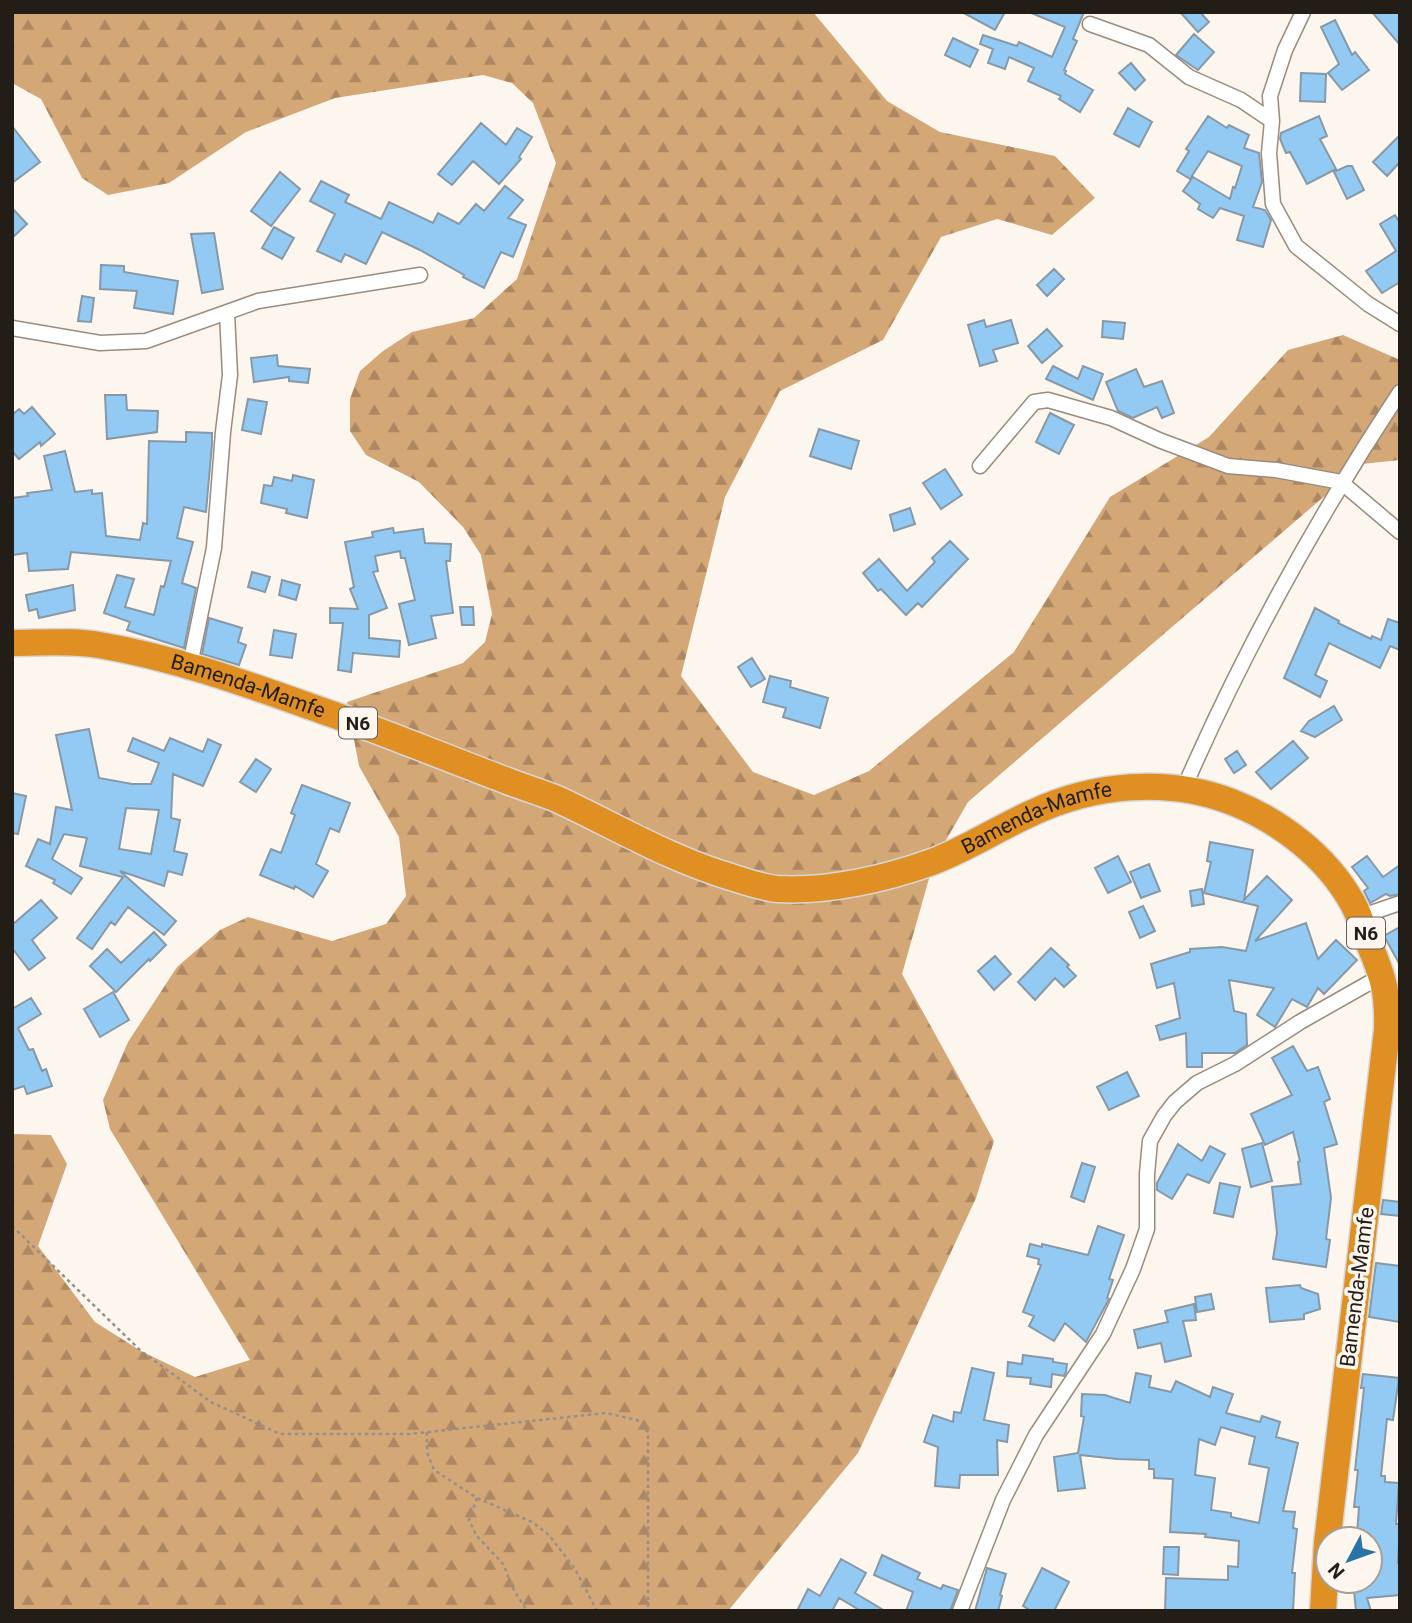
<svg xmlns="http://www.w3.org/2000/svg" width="1412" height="1623" viewBox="0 0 1412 1623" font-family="Roboto,sans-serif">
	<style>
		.forest { fill: url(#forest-firs) }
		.building { fill: #93caf4; stroke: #8799a7; stroke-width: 2; fill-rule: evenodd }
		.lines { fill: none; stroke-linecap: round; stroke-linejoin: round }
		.street-casing { stroke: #9b8b7c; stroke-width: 17 }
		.highway-casing { stroke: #d7d6d5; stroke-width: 29 }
		.path { stroke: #969089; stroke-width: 2.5; stroke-dasharray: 3.5 3.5; stroke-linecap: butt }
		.street { stroke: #fff; stroke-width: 14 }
		.highway { stroke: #e08f23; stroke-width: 26 }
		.labels { text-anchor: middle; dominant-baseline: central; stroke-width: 7; stroke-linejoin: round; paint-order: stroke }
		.shield { fill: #fdf6ef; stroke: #645e58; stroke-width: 2 }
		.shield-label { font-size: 19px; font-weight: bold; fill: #231d17 }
		.street-label { font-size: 21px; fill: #231d17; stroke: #fdf6ef }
	</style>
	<defs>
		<pattern id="forest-firs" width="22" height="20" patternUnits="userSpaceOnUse" patternTransform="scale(1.75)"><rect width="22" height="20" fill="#d4a777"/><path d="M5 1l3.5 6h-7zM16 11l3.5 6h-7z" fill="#ac8761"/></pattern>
	</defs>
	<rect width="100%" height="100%" fill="#fdf6ef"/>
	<!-- forest -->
	<path class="forest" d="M12,12h801l74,89 53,31 115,24 40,42 -43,37 -55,-16 -56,18 -58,103 -103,51 -55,106 -44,179 72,96 61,23 55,-24 145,-119 96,-155 99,-60 79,-87 55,-15 57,25v100l-48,5 -11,17 -373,320 -34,59 -32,113 92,167 -18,57 -118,255 -130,158h-716v-477l39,1 16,29 -29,82 57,76 46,29 54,26 55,-17 -140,-231 -7,-29 25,-58 49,-75 43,-37 28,-13 84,24 54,-17 20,-28 -7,-59 -40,-71 -12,-64 116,-39 22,-21 7,-28 -11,-59 -18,-28 -44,-45 -53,-27 -16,-24v-32l10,-28 23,-20 29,-19 62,-14 43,-39 39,-116 -23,-60 -21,-20 -29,-8 -148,23 -89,34 -77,51 -61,12 -26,-17 -41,-79 -29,-16z"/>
	<!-- building -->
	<path class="building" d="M962,12h43l-10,18z
		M1029,12h55l-11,27 4,2 -13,29 2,1 -1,3 28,16 -13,22 -21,-13 2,-3 -33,-15 6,-13 -25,-11 -4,12 -17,-6 5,-14 -13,-5 3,-9 34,11 2,-4 33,15 13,-30z
		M1180,12h20l9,10 -11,10z
		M1372,12h28v33z
		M1335,20l17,35 3,-3 14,18 -27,20 -14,-17 11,-9 -18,-37z
		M1194,34l20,18 -16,18 -22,-15z
		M953,38l25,12 -8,17 -25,-12z
		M1131,63l14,17 -10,10 -16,-17z
		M1301,73l25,1 -1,28 -25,-1z
		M1128,108l24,14 -13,25 -25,-13z
		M1208,116l19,12 2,-3 20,10 -5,13 15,5 3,29 -9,25 12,3 6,10 -8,27 -26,-7 7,-24 -24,-8 -7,10 -15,-9 2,-5 -17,-13 10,-14 37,22 3,-12 2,1 7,-22 -34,-15 -18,28 -13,-8 12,-20 -3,-2z
		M1319,116l8,20 -7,3 16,30 -29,15 -17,-32 -4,1 -6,-14 1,-6z
		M481,123l25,22 11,-17 15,9 -13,20 2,2 -22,25 -26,-23 -21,24 -14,-11z
		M12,126l28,36 -28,21z
		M1400,135v27l-13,14 -14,-14z
		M1347,166h5l12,24 -17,9 -13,-27z
		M280,172l20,17 -29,37 -20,-15z
		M321,181l28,14 -4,7 36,17 8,-17 44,21 5,-10 21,11 17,-20 8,7 21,-25 18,14 -15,18 18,7 -13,32 -12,-5 -17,36 -21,-11 1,-2 -44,-25 -38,-18 -16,32 -21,-10 -4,8 -24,-11 18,-37 -25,-13z
		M12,208l15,16 -15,14z
		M1395,215l5,8v59l-18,11 -16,-22 30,-20 -16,-27z
		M274,227l20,11 -12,21 -20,-11z
		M214,233l9,56 -21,4 -11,-59z
		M101,265l23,1v6l54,9 -5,33 -39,-6 3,-17 -37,-2z
		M1054,269l10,10 -17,17 -10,-11z
		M82,296l12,2 -3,24 -13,-1z
		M984,320l2,7 25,-7 7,23 -25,7 4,11 -17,5 -12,-41z
		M1103,321l22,2 -2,16 -21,-2z
		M1047,329l15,17 -20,17 -14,-17z
		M277,355l1,11 32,3 -2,14 -19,-2v-4l-35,5 -3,-24z
		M1053,366l25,13 5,-13 20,8 -10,26 -47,-21z
		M1136,369l8,18 18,-6 12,32 -12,5 -5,-11 -24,11 -15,-7 -12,-29z
		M105,395h21l1,15 31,1 -1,21 -50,7z
		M248,399l19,3 -6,32 -19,-4z
		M32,407l23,27 -14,12 -1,-4 -21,17 -7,-8v-36l7,-6 5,5z
		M1050,413l24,12 -15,29 -23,-12z
		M819,429l40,12 -8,28 -41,-13z
		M186,432l26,1v11l-6,68 -22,-5 -7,31 16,4 -11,41 14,5 -12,60 -57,-18 3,-8 -26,-9 13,-38 17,4 -9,28 29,8 7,-29 3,1 7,-26 -100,-9 -3,17 -39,2 -2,-18 -15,2v-57l16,-2 -1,-3 25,-3 -8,-34 21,-5 10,41 17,-2v4l10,-1 4,43 34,4 3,-17 4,1 2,-83 37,1z
		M945,469l17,26 -21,14 -18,-26z
		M293,475l21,5 -7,38 -21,-5 1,-4 -26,-6 3,-18 8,1 2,-9 18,4z
		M910,508l5,16 -21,7 -4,-16z
		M393,528l1,5 29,-4 2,14 26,1 -1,17h-4l7,52 -22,3 5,22 -27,7 -10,-41 16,-4 -10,-42h-4l-1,-7 -25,5 3,15 -5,1 14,36 -18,7v23l31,3 -1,16 -46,-4 -2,19 -13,-2 5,-47h-13v-15l28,1 -8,-20 4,-2 -9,-45 28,-5 -1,-5z
		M950,541l18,18 -46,48 -4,-4 -12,12 -25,-26 -3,2 -15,-18 16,-14 28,32 28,-29 -3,-4z
		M252,572l18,5 -5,15 -17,-5z
		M282,580l18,5 -4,15 -17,-5z
		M73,585l2,25 -36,8 -2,-9 -8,2 -3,-16z
		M460,607h13l1,18h-12z
		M1315,608l24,13 -1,2 33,16 1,-3 9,4 7,-21 12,4v27l-10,-4 -10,22 -51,-25 -14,32 12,6 -7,16 -36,-19z
		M209,618l33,10 -4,14 8,3 -7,20 -37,-11z
		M274,630l22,4 -4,24 -22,-3z
		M752,658l13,21 -14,8 -13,-20z
		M770,676l21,5 -1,6 38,11 -8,30 -37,-11 3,-9 -23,-6z
		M1334,706l8,14 -27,17 -14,-6 8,-10z
		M89,729l10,49 33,6h19l8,-21 -31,-12 5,-13 31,13 6,-13 33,14 5,-13 13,6 -18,41 -30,-12 -2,44 9,2 -6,31 13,3 -5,21 -14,-4 -4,15 -44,-15 56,50 -12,14 -36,-28 -13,18 -4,-3 -19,27 -15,-11 46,-61 -43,-11 7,-28 -23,-4 -12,25 30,19 -11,16 -18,-11 2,-3 -29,-14 12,-27 12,5 6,-37 16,3 -16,-75zM126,808l33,2 -8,44 -32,-5z
		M1293,741l15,17 -37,31 -15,-17z
		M1237,751l9,14 -12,8 -9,-14z
		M256,759l15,10 -15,23 -16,-10z
		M302,785l48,18 -11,29 -9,-4 -14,36 12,7 -15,26 -18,-11 -1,3 -34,-14 11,-26 10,4 14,-38 -4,-2z
		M12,793l14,3 -8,38 -6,-1z
		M1210,842l43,8 -9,50 23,-24 25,24 -37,41 51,-18 12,36 18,-19 21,20 -33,34 -6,-6 -11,19 -15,-8 -17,28 -18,-12 17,-27 -45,-8 5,31 12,3 1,31 -12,8h-33v14h-15l-1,-34 -26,7 -4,-14 24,-8 -6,-35 -17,5 -6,-24 39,-12v-3l32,-2 24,4 12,-45 -54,-13 7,-31 -4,-1z
		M1118,856l13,26 -23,11 -13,-25z
		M1367,856l16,21 17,-12v29l-10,2 -4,-2 -16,9 -6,-12 4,-3 -16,-21z
		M1149,864l11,27 -19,7 -11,-26z
		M1202,889l2,15 -12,2 -2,-15z
		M41,900l16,18 -25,22 13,18 -16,12 -17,-22v-23z
		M1143,906l12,25 -15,7 -11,-26z
		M1400,927v38l-16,-29z
		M154,932l12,13 -16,16 -1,-2 -33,33 -26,-26 17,-17 14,14z
		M1051,948l18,17 -2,2 9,9 -12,11 -9,-9 -20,22 -17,-18z
		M995,956l16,18 -17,16 -16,-19z
		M113,992l16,28 -29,17 -16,-28z
		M31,998l10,16 -23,14 11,22 4,-1 9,22 4,-2 6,17 -25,8 -3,-8 -12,4v-81z
		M1293,1046l14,25 11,-4 12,32 -6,3 13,42 -13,4 7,50 -5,41 4,1 -4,27 -53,-8 4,-26 -5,-46 29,-3 -3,-22 2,-1 -7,-29 -28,13 -14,-31 41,-19 -20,-37z
		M1127,1072l12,24 -30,14 -12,-23z
		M1262,1143l10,38 -21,6 -9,-38z
		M1178,1144l24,17 8,-15 15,8 -16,29 -22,-9 -15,25 -15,-9v-7z
		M1082,1163l13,4 -11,35 -13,-5z
		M1220,1183l20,4 -7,30 -19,-4z
		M1383,1200l17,2v14l-19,-2z
		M1098,1226l26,9 -15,44 4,1 -6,18 2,1 -23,43 -21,-19 -11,18 -25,-15 5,-10 -11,-4 18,-47 -3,-1 1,-5 -12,-3 3,-12 12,3v-3l46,11z
		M1376,1263l24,3v56l-31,-5z
		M1300,1285l1,3 17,6 2,15 -16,5v5l-34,3 -4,-34z
		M1211,1294l3,15 -17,3 -2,-15z
		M1194,1304l2,16 -13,1 8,35 -26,6 -4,-19 -23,5 -4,-18 34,-8 -3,-11z
		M1023,1355l30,4v3l14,2 -1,8 -2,4 -12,-2 -1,13 -21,-3 1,-6 -24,-2 1,-14 14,2z
		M972,1368l22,5 -10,47 25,5 -2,17 -10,-2 1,35h-38l-1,13 -24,-2 3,-39 -14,-5 9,-27 20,7 1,-10 7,1z
		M1136,1373l15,3 -2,11 22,5 5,-11 34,16 3,-10 20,7 -7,19 34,9 2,-6 18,6 -4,15 22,6 -15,68 12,1 -2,16 4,1 -5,44h3l-2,38h-128l1,-33 62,2v-14l10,1 1,-26 -34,-4 1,-3 -36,-2 3,-53 -19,-1v-9h-5v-9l-32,-1 -37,-4 5,33 -27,3 -4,-34 24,-4 6,-36 -3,-1 1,-22 23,1 25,8zM1221,1427l34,10 -6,27 20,4 -10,55 -28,-6v-4l-20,-3 4,-32 -20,-3 4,-36 16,6z
		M1363,1374l36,4 -6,42 -6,-1 -6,57h4v6l14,1 -3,41h4l-2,39h2v32l-33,3 4,13h-15l-3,-30h17v-42h-6v-3l-7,-1 2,-28h-5l4,-37h-3l9,-82h-3z
		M1164,1547h15l-1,28 -15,-1z
		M882,1555l38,18 -3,6 24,10 2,-4 15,5 -8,21h-44l7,-19 -39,-17z
		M841,1559l25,14 -11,20 30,18h-24l-22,-13 -7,13h-35l11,-22 12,7z
		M987,1568l19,6 -6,21 2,1 -4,15h-23z
		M1042,1568l27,14 -15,29h-23l-8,-5z"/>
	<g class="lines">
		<defs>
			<path id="street" d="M1303,12l-18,38 -15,46 2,25 -3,32 4,51 23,42 72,58 32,20
				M1090,24l59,21 40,32 52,23 31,21
				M12,328l88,15 46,-2 112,-40 162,-26
				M980,466l54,-64 14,-2 63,18 48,22 69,26 48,4 65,12 59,50
				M190,665l24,-117 9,-116 7,-57 -3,-62
				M1184,788c60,-138 133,-270 216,-396
				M1359,917l41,-14
				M960,1611l43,-111 33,-65 67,-101 30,-65 14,-40v-55l3,-33 14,-25 11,-14 22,-19 38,-19 65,-42 83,-47"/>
			<g id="highway">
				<path id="s1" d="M12,643c29,0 60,-3 87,2 77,13 148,39 221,65 62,21 123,47 185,70 17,7 35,12 52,19 58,27 113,60 174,78 15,5 30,10 46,12 50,3 108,-10 155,-27 35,-13 66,-34 100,-49 61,-29 136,-36 200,-11 48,19 94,54 120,100 8,14 12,29 18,44 14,33 18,47 17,84l-60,513 -4,68"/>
			</g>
		</defs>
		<!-- street casing -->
		<use href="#street" class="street-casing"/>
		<!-- highway casing -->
		<use href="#highway" class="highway-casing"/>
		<!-- path -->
		<path class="path" d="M12,1226l129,125 70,51 69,32h129l197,-21 31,7 11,12v179
			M427,1432v20l7,18 43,28 55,24 17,13 26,34 22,42
			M477,1498l-8,22 7,15 28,30 7,20 16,26"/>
		<!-- street -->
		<use href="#street" class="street"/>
		<!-- highway -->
		<use href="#highway" class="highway"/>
	</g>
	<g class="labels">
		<!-- shield labels -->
		<g class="shield">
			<rect x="339" y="707.5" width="38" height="31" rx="5"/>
			<rect x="1347" y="917.5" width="38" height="31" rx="5"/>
		</g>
		<g class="shield-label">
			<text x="358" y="723">N6</text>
			<text x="1366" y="933">N6</text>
		</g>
		<!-- street labels -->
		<g class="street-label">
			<text stroke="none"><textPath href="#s1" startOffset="242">Bamenda-Mamfe</textPath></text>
			<text stroke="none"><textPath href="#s1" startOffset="1082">Bamenda-Mamfe</textPath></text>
			<text transform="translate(1357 1287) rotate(-83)">Bamenda-Mamfe</text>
		</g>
	</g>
	<!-- border -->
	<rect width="1412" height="1623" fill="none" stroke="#231d17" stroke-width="28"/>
	<!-- north arrow -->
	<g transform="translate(1349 1560) rotate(229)"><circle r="33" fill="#fdf6ef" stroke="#a69f99" stroke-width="2"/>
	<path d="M0-5L12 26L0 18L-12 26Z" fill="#2874a7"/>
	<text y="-10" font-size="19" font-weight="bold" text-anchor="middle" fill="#231d17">N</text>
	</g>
</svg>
